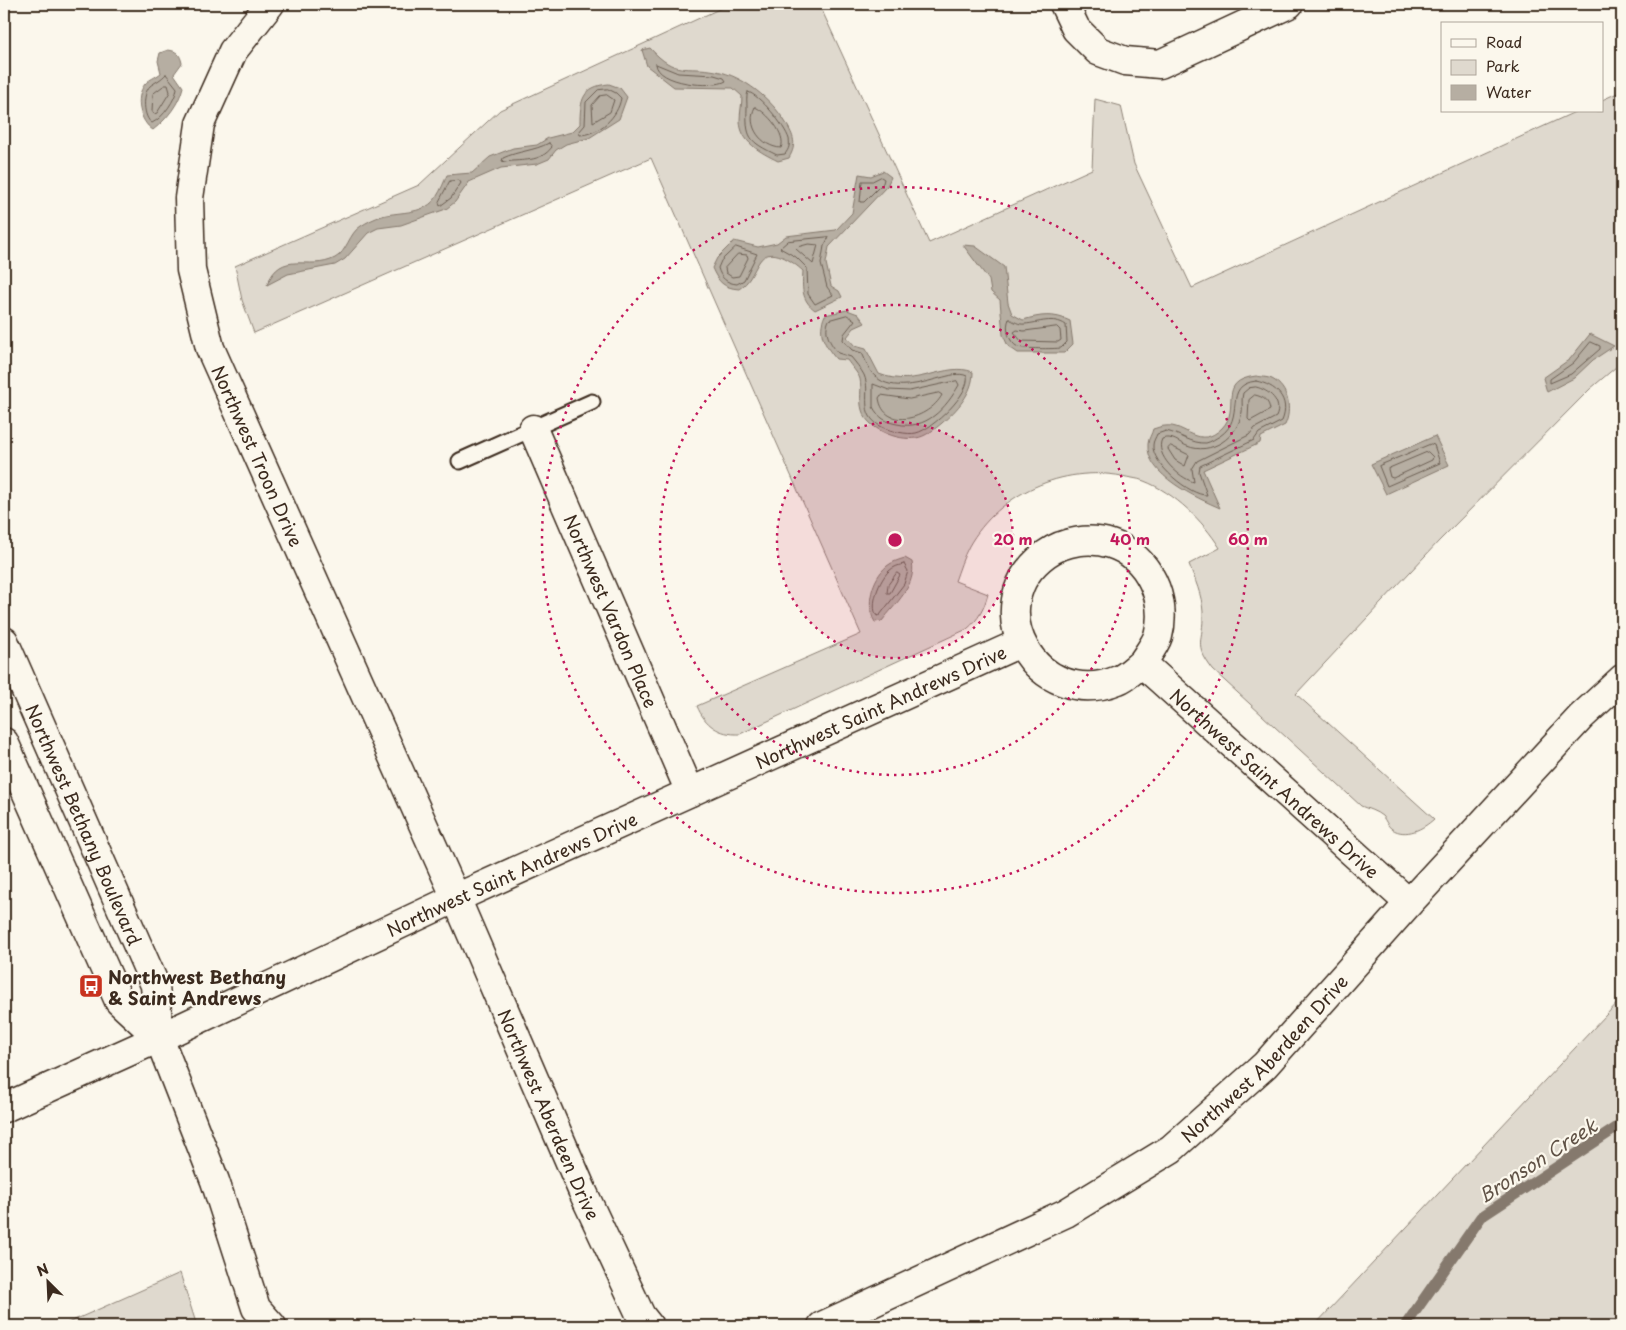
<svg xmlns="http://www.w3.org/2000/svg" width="1626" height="1330" viewBox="0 0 1626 1330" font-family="'Playpen Sans',sans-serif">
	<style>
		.green { fill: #dfd9ce; stroke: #8d8276 }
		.water { fill: #b6aea2; stroke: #85796d }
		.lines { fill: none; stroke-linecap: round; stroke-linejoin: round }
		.shore { stroke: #6c5f53; stroke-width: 1 }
		.stream { stroke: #85796d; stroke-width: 11 }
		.lane-casing { stroke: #3b2a1e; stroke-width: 19 }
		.street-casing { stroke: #3b2a1e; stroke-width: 31 }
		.secondary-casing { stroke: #3b2a1e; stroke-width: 31 }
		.lane { stroke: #fbf7ec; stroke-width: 15 }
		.street { stroke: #fbf7ec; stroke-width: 28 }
		.secondary { stroke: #fbf7ec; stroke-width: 28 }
		.ring { fill: none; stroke: #c2185b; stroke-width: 2.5; stroke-dasharray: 2.5 5 }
		.labels { text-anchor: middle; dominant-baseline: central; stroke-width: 4.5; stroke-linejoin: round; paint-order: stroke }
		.street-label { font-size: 18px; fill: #3b2a1e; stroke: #fbf7ec }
		.poi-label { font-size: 18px; font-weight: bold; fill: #3b2a1e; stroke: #fbf7ec; text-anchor: start }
		.water-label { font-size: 19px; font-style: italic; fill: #605246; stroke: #fbf7ec }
		.centre { fill: #c2185b; stroke: #fbf7ec; stroke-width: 2.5 }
		.ring-label { font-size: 15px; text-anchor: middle; font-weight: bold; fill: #c2185b; stroke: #fbf7ec; stroke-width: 4.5; stroke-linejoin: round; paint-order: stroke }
	</style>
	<rect width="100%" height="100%" fill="#fbf7ec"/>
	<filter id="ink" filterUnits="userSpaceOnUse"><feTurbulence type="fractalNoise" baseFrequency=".02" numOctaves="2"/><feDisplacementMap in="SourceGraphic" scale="10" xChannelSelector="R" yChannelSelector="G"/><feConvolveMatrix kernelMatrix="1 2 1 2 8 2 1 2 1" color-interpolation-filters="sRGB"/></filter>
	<g filter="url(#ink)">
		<!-- green -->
		<path class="green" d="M730,4h89l110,239 163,-74 3,-70 26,7 13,58 58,124 385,-177h25v-11l20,-9v271l-32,27 -151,152 -143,153 138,125c-11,10 -28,19 -42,10 -5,-3 -6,-9 -10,-13 -6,-5 -14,-7 -21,-10l-148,-136c-21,-28 -9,-27 -10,-58 -1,-17 -8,-32 -14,-48l31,-16c-17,-27 -45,-55 -76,-67 -7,-3 -15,-3 -22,-5 -59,-11 -123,17 -153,70 -6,11 -10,24 -14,35l33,13c-4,15 -9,25 -21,35l-227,105c-21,1 -35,-9 -43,-28l164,-72 -210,-476 -397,175 -12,-33 -7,-34 184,-81 81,-75z
			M1622,998v328h-308z
			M180,1273l17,53h-136z"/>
		<!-- water -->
		<path class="water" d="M650,48c26,29 36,17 66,23 28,5 56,29 70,52 8,14 11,21 3,35l-11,3c-18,-9 -38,-19 -38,-41 0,-8 2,-16 2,-24l-9,-8 -59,-1 -27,-21 -5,-16z
			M168,50c9,1 12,4 14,13l-8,11 9,13c-4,17 -16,32 -30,43 -13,-8 -19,-32 -8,-46 3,-4 11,-7 16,-11l-3,-12 2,-8z
			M609,84l11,4 7,9 -8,22 -30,19 -23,6 -10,6 -7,9 -12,5 -36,4 -32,14 -14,20 -9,7 -45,16 -23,3 -10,5 -23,26 -10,6 -47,9 -21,11c14,-37 42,-13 68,-27 12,-6 14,-25 26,-32 6,-4 14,-8 21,-10 19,-5 44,-1 55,-20 4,-6 7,-14 10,-21l25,-2 18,-16 23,-9 24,-3 11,-7 24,-6 8,-8c0,-23 2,-38 29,-40z
			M883,171l8,6 -4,9 -58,61 -3,16 5,23 8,5 3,6 -27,13c-14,-10 -13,-23 -12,-39 -10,-9 -33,-27 -44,-9 -7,11 -9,20 -20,27 -15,-1 -21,-7 -27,-21l5,-10 17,-17 24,6 19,-4 9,-7 50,-6 16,-17 7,-39 12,2z
			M963,245l12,1 29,21 4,36 4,11 11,6c17,-5 31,-7 47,1l3,23 -9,9h-46l-10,-7 -5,-11 -3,-35 -9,-8 -2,-12z
			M847,310l11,4 7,9 -11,5 -7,9 8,9 11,3 13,25c38,15 66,-13 94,-2 0,21 -16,38 -31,51 -7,6 -17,14 -26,15 -19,3 -49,-9 -54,-28 -3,-10 0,-21 -2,-31 -2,-6 -9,-13 -13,-19l-11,-1c-12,-15 -19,-26 -11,-44z
			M1590,334l24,12 -21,14 -19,18 -27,14 -4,-14 27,-19z
			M1256,376c5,1 12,1 16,3 17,9 20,31 13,46l-24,12 -1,6 -57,27 17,38c-23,-10 -75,-33 -72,-64 0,-5 4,-10 5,-15 4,-1 8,-3 12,-3 21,-3 34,25 57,2 20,-20 -7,-47 34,-52z
			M1435,436l14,29 -63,29 -15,-30z
			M905,558l7,4c5,23 -17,42 -30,59l-7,1c-10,-16 -3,-44 12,-56 5,-4 11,-6 18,-8z"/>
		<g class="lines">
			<!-- shore -->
			<path class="shore" d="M656,64l22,9 36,2 10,3 2,3c-13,8 -69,3 -70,-17z
				M166,74l11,14c-1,11 -14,30 -25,35 -9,-5 -10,-29 -2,-37 5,-4 11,-6 16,-12z
				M165,85h3l2,7 -13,21 -3,1 -2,-3 1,-17z
				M608,89l8,4 5,5c-3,19 -22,36 -41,37l-1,-3 6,-7 1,-23 12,-12z
				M748,92c12,3 37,34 41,47 1,6 0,10 -4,15l-8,1c-29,-14 -31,-17 -30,-48 0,-5 -1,-11 1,-15z
				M607,95l7,5 -4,12 -17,10 -1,-17 8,-9z
				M755,107c12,5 32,28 26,41 -19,-1 -36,-22 -26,-41z
				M549,143l3,4c-12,16 -29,12 -47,15l-3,-1 1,-3c15,-7 31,-7 46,-15z
				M881,177l3,2 -1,4 -19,19h-4l2,-21h10z
				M450,181l9,-1 2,3 -10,15 -11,8 -1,-4z
				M829,237l-5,9 -3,18 6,23 6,8 -18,9 -7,-10 -1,-26 -11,-11 -16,-9 8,-7z
				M809,244l9,1 -5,19 -17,-15 2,-2z
				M736,247l21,7 -13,26 -7,4c-11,-1 -16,-6 -19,-16l3,-7z
				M738,254l9,1 1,3 -9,18 -7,1 -6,-4 -1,-5z
				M847,315l8,5 -11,14 -1,6 9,10 10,3c4,8 7,19 14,24 16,15 46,6 64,1 9,-2 19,-6 27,-2 4,17 -34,53 -51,57 -8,2 -26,-2 -34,-6 -25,-13 -10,-34 -18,-52 -3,-6 -9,-13 -13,-18l-13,-4c-8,-10 -15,-21 -9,-33z
				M1009,319c5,2 10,6 16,5 14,-1 28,-8 41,1l1,17 -6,6c-7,1 -38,1 -43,-1 -10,-5 -13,-20 -9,-28z
				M1057,327l3,3 1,10 -3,2 -37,-1 -7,-9 3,-2 7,1z
				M1591,342l9,4v3l-29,25 -21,9v-4l23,-16z
				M957,381l2,4c-13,23 -33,46 -62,39 -11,-2 -18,-6 -24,-17v-23l16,6 20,1z
				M1256,381c20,4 35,18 26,40l-23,12 -5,7 -54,26 -1,6 8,23c-17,1 -56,-32 -54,-50 0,-4 3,-8 4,-11l9,-3c14,3 26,13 40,12 5,-1 10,-5 14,-7 27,-18 1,-51 36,-55z
				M1256,387c13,3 27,15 20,30l-21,11 -6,7 -52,26 -5,8 2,13c-15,-4 -40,-27 -32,-43 10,-4 17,4 25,7 24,10 51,-9 55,-34 1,-6 -1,-12 1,-19l6,-5z
				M939,393l3,2c-13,24 -58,37 -63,3l2,-3 28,4z
				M1255,395c9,2 14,6 15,15l-20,11 -2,-2 1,-19z
				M1431,444l3,1 6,18 -53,23 -8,-20z
				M1171,446l18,9 -4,11 -10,-6 -7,-11z
				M1428,452l5,5 -1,3 -39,18 -3,-1 -2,-8z
				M904,564l4,7 -4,13 -24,31 -3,1c-8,-11 3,-37 12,-45 4,-4 10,-6 15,-7z
				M897,573l3,2 -10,18h-3l1,-8z"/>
			<!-- stream -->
			<path class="stream" d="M1405,1326l76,-109 141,-93"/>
			<defs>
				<path id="lane" d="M460,461l132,-59"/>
				<g id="street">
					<path id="s1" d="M270,4l-37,47 -33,73 -11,74 2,72 19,78 246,550 126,292 59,126 8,10"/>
					<path d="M1064,4l12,25 22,22 27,10 35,3 129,-60"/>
					<path id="s2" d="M533,429l157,363"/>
					<path id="s3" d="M1142,663c5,-8 13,-18 16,-27 10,-36 -9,-80 -47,-92 -21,-7 -47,-3 -65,10 -71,52 -9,159 72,126 9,-3 17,-12 24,-17l267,240"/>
					<path id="s4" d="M4,1108l155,-70 297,-140 564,-255"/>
					<path id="s5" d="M822,1326l244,-113 105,-64 94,-84 144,-162 172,-186 41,-38"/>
				</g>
				<g id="secondary">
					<path id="s6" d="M4,641l151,344 4,53 56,143 41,127 16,18"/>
					<path d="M4,742l115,259 40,37"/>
				</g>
			</defs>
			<!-- lane casing -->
			<use href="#lane" class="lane-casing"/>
			<!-- street casing -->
			<use href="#street" class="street-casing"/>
			<!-- secondary casing -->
			<use href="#secondary" class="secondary-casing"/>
			<!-- lane -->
			<use href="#lane" class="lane"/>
			<!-- street -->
			<use href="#street" class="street"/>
			<!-- secondary -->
			<use href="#secondary" class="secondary"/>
		</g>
	</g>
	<!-- distance rings -->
	<circle cx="895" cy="540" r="118" fill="#c2185b" fill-opacity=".12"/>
	<g class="ring">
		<circle cx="895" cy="540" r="118"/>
		<circle cx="895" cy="540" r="235"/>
		<circle cx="895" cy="540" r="353"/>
	</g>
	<!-- icons -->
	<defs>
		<symbol id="bus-square" viewBox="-11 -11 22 22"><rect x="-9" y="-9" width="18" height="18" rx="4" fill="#c8321e" stroke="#fbf7ec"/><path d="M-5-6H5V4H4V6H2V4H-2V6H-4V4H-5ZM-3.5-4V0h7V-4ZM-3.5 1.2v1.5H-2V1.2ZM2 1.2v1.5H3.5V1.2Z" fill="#fff"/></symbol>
	</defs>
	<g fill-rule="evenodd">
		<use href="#bus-square" x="77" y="972" width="28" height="28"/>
	</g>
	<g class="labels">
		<!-- street labels -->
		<g class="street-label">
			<text stroke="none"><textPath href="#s1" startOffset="485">Northwest Troon Drive</textPath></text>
			<text stroke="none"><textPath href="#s2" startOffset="198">Northwest Vardon Place</textPath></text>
			<text stroke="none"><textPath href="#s4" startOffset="964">Northwest Saint Andrews Drive</textPath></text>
			<text stroke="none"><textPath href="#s3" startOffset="636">Northwest Saint Andrews Drive</textPath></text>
			<text stroke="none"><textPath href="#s6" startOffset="200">Northwest Bethany Boulevard</textPath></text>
			<text stroke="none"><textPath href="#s4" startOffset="559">Northwest Saint Andrews Drive</textPath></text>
			<text stroke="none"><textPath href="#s5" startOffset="522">Northwest Aberdeen Drive</textPath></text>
			<text stroke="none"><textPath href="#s1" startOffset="1205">Northwest Aberdeen Drive</textPath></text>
		</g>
		<!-- poi labels -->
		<g class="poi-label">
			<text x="108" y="976">Northwest Bethany<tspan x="108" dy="21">&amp; Saint Andrews</tspan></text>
		</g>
		<!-- water labels -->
		<g class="water-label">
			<text transform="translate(1537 1160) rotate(-33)">Bronson Creek</text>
		</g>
	</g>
	<circle cx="895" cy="540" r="8" class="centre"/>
	<g class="ring-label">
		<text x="1013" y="545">20 m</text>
		<text x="1130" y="545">40 m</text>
		<text x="1248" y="545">60 m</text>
	</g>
	<!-- margin -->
	<rect width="1626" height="1330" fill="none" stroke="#fbf7ec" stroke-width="20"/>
	<rect x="10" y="10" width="1606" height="1310" fill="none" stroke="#3b2a1e" stroke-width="2" filter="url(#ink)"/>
	<!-- legend -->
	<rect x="1441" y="22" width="162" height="90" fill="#fbf7ec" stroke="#aea59a"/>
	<rect x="1451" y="39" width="25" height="8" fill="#fbf7ec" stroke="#aea59a"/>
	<text x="1486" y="48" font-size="15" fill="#3b2a1e">Road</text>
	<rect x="1451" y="60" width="25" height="15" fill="#dfd9ce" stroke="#aea59a"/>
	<text x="1486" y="72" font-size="15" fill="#3b2a1e">Park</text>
	<rect x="1451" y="85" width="25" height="15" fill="#b6aea2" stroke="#aea59a"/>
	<text x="1486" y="98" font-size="15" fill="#3b2a1e">Water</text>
	<!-- north arrow -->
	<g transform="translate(48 1282) rotate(336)" stroke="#fbf7ec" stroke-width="4" paint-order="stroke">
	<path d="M0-4L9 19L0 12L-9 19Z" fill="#3b2a1e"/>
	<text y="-8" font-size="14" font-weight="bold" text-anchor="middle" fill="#3b2a1e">N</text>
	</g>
</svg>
